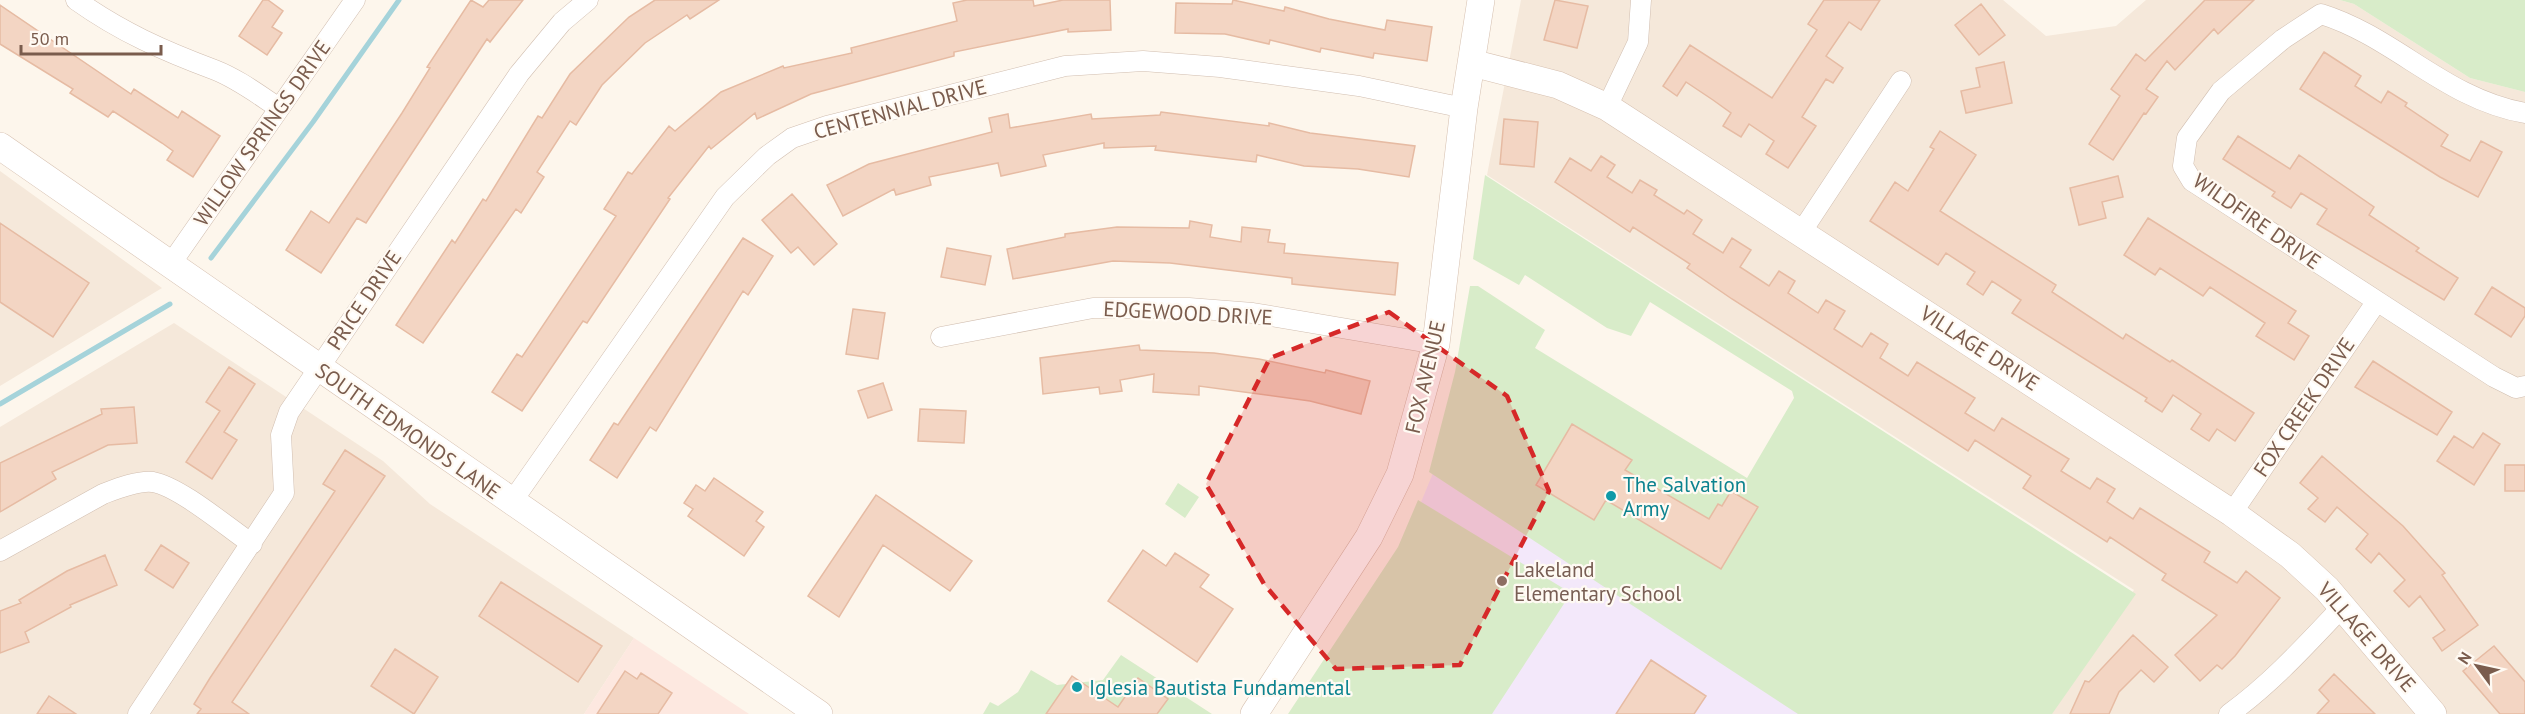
<svg xmlns="http://www.w3.org/2000/svg" width="2525" height="714" viewBox="0 0 2525 714" font-family="'PT Sans',sans-serif">
	<style>
		.residential { fill: #f5e8da }
		.commercial { fill: #fde8e0 }
		.education { fill: #f3e8fa }
		.green { fill: #d8ecc9 }
		.lines { fill: none; stroke-linecap: round; stroke-linejoin: round }
		.stream { stroke: #a5d3da; stroke-width: 5 }
		.building { fill: #f3d5c3; stroke: #e6bba3; stroke-width: 1.5 }
		.street-casing { stroke: #d1beb0; stroke-width: 21 }
		.secondary-casing { stroke: #d6c0b0; stroke-width: 28 }
		.street { stroke: #fff; stroke-width: 20 }
		.secondary { stroke: #fff; stroke-width: 27 }
		.marked { fill: #d62828; fill-opacity: 0.2; stroke: #d62828; stroke-width: 4.5; stroke-dasharray: 12 8; stroke-linejoin: round }
		.culture-dot { fill: #0f9aa8; stroke: #fffaf3; stroke-width: 2 }
		.education-dot { fill: #8d6e63; stroke: #fffaf3; stroke-width: 2 }
		.labels { text-anchor: middle; dominant-baseline: central; stroke-width: 4.5; stroke-linejoin: round; paint-order: stroke }
		.street-label { font-size: 21px; fill: #7a5c4d; stroke: #fffaf3 }
		.culture-label { font-size: 21px; fill: #0d838f; stroke: #fffaf3; text-anchor: start }
		.education-label { font-size: 21px; fill: #785e54; stroke: #fffaf3; text-anchor: start }
	</style>
	<rect width="100%" height="100%" fill="#fdf6ec"/>
	<!-- residential -->
	<path class="residential" d="M1521,0h482l43,36 70,-10 30,-26h194l14,4 116,74 55,14v622h-477l86,-124 -647,-415z
		M0,171l162,117 -162,98z
		M174,323l209,138 47,43 204,134 -50,76h-584v-287z"/>
	<!-- commercial -->
	<path class="commercial" d="M634,638l115,76h-165z"/>
	<!-- education -->
	<path class="education" d="M1438,461l392,253h-538l115,-178z"/>
	<!-- green -->
	<path class="green" d="M2340,0h185v92l-55,-14 -116,-74z
		M1485,175l651,419 -84,120h-254l-369,-242 26,-100 15,-86h8l67,44 -10,18 212,130 47,-80 -2,-7 -142,-89 -19,34 -24,-8 -82,-53 -6,10 -46,-26z
		M1178,483l21,14 -14,21 -20,-14z
		M1418,500l153,93 -79,121h-204l110,-167z
		M1121,655l91,59h-229l7,-12 8,4 20,-14 13,-22 26,15 46,-5z"/>
	<g class="lines">
		<!-- stream -->
		<path class="stream" d="M211,258l102,-136 86,-122
			M0,404l170,-100"/>
	</g>
	<!-- building -->
	<path class="building" d="M263,0h5l15,11 -11,16 10,6 -15,22 -28,-19z
		M471,0l12,7 6,-7h34l-33,42 -3,-3 -121,184 -9,-5 -36,55 -35,-23 25,-39 18,12 73,-110 28,-45 -3,-1z
		M655,0h64l-29,19 -3,-4 -42,28 -43,42 -26,40 -6,-4 -33,51 7,5 -23,36 -5,-4 -93,134 -27,-18 56,-85 3,3 28,-44 3,2 52,-85 4,2 28,-44 59,-57z
		M967,0h66l1,6 29,-6h47l1,30 -43,2v-3l-114,23v4l-143,38 -54,25 -2,-6 -44,36 -2,-3 -41,52 2,1 -83,124 -4,-2 -61,90 -30,-19 25,-38 5,3 94,-141 -12,-7 24,-37 4,2 37,-48 6,5 46,-39 62,-26 1,2 68,-15 -1,-5 106,-27 -4,-18z
		M1233,0l51,11 1,-4 44,12 56,11 2,-10 45,7 -5,34 -53,-8 -1,5 -52,-10 -1,4 -50,-12 -1,4 -44,-10 -50,-1 1,-30 56,1z
		M1555,0l33,6 -11,42 -33,-8z
		M1824,0h56l-19,30 -12,-8 -23,34 17,12 -10,15 -7,-4 -24,38 14,9 -28,42 -22,-14 8,-13 -25,-17 -8,13 -18,-11 8,-13 -18,-13 -27,-18 -9,14 -14,-10 27,-41 82,53 45,-68 -9,-6z
		M2205,0h49l-36,34 -4,-5 -39,41 -8,-9 -21,28 12,8 -12,17 -2,-1 -31,47 -24,-16 31,-48 -9,-7 25,-35 9,7z
		M1981,4l24,31 -26,20 -24,-30z
		M0,5l131,89 3,-5 44,29 4,-7 38,25 -27,41 -26,-17 6,-9 -11,-8 -49,-32 -5,6 -38,-24 3,-4 -73,-45z
		M2324,52l37,24 -6,10 26,17 7,-12 19,12 -2,3 43,29 -7,11 29,15 11,-20 21,11 -24,45 -38,-20 -140,-88z
		M2004,62l8,41 -46,10 -5,-22 19,-4 -4,-19z
		M1161,112l108,14v-3l41,10 105,13 -6,31 -51,-8 -54,-3 -47,-11 -1,7 -101,-12 1,-4 -52,2v-5l-61,12 3,11 -45,10 -3,-13 -69,14 2,8 -35,10 -2,-6 -51,27 -16,-31 42,-21 123,-32 -3,-14 19,-4 2,14 81,-14 1,5 68,-4z
		M1504,119l34,3 -4,45 -34,-3z
		M1940,131l36,24 -36,56 116,74 -4,7 71,47 3,-5 44,28 2,-2 82,53 -19,28 -18,-12 -8,12 -18,-12 10,-15 -28,-19 -11,17 -17,-11 2,-3 -135,-85 9,-13 -29,-19 -9,14 -16,-11 8,-12 -29,-19 -8,12 -68,-44 25,-39 13,9 26,-42 -4,-2z
		M2238,136l52,33 9,-14 75,52 -5,8 50,33 -3,3 42,27 -14,22 -127,-76 10,-15 -26,-16 -10,15 -19,-12 3,-4 -52,-33z
		M1601,156l14,9 -8,12 25,16 8,-13 17,10 -3,5 30,19 3,-4 15,10 -9,14 30,19 9,-15 19,12 -11,17 29,19 10,-15 16,10 -7,12 30,20 8,-13 19,11 -11,18 28,18 9,-14 17,11 -8,14 28,18 9,-14 58,36 -10,15 29,18 8,-13 67,41 -8,12 29,18 7,-11 18,11 -8,13 26,17 7,-11 70,44 -6,10 33,21 9,-12 34,27 -45,58 -13,13 -5,-4 -17,16 -25,-26 42,-40 -55,-35 4,-6 -56,-37 -3,5 -84,-54 8,-12 -56,-36 -7,11 -236,-152 -45,-31 3,-4 -57,-37 -3,5 -75,-50 15,-24 21,13z
		M2118,176l5,21 -21,5 4,16 -27,7 -9,-37z
		M792,194l45,50 -23,21 -16,-18 -7,6 -29,-33z
		M2148,218l148,93 -8,12 21,13 -15,24 -38,-24 9,-13 -55,-36 -7,9 -43,-28 -5,7 -31,-20z
		M1190,221l22,4 -2,12 31,5 1,-15 28,3 -2,12 17,2 -1,9 114,10 -3,32 -103,-11v-6l-122,-15 -57,-2 -100,18 -6,-30 58,-12v-3l52,-7 72,1z
		M0,223l89,60 -36,54 -53,-35z
		M743,238l30,18 -25,39 -5,-4 -87,140 -6,-4 -33,51 -27,-18 24,-37 4,2z
		M947,248l44,8 -6,29 -44,-8z
		M2492,287l33,21v8l-14,21 -36,-23z
		M853,309l32,4 -7,46 -32,-5z
		M1139,345l1,5 74,3 45,6 66,14 1,-3 44,11 -9,33 -51,-13 -111,-15v9l-46,-3 1,-18 -34,6 2,11 -22,3 -1,-7 -56,7 -3,-36z
		M2373,361l79,51 -15,23 -82,-48z
		M229,367l26,17 -31,48 13,8 -25,39 -26,-17 34,-51 -14,-9z
		M883,383l9,27 -24,8 -10,-27z
		M134,407l3,36 -29,2 -56,27 4,7 -56,33v-49l102,-49 -1,-5z
		M920,409l46,2 -2,32 -46,-2z
		M1572,424l60,36 -7,10 84,49 9,-15 4,2 9,-15 27,16 -37,62 -115,-69 -12,20 -58,-35z
		M2483,433l17,11 -26,41 -37,-24 17,-25 19,12z
		M345,450l40,26 -153,226 17,12h-52l4,-5 -7,-5 16,-26 125,-187 -12,-7z
		M2322,456l81,70 42,47 -3,2 36,50 -36,26 -9,-13 12,-8 -25,-34 -11,11 -15,-16 11,-11 -26,-27 -8,10 -15,-14 12,-15 -31,-27 -12,15 -17,-13 10,-11 -18,-15z
		M2505,465h20v26h-20z
		M714,478l49,34 -7,9 8,6 -20,29 -56,-40 5,-7 -9,-6 12,-18 9,6z
		M876,495l96,66 -22,30 -67,-46 -44,72 -31,-21z
		M161,545l28,18 -16,25 -28,-18z
		M1143,550l23,16 9,-13 34,22 -9,12 33,22 -36,53 -89,-61z
		M105,555l12,30 -47,20 1,2 -46,25 4,10 -29,11v-42l21,-8 -2,-3 48,-29z
		M501,582l101,64 -24,36 -99,-66z
		M2133,635l35,32 -14,15 -13,-12 -22,22 -10,22h-39l15,-33 4,1z
		M2494,646l31,36v32h-25l-37,-43z
		M395,649l43,28 -24,37 -43,-28z
		M1651,660l55,36 -12,18h-78z
		M625,671l12,8 4,-6 31,20 -14,21h-61z
		M2334,674l41,40h-58l12,-13 -10,-11z
		M1072,676l46,31 20,-29 30,21 -11,15h-111z
		M49,696l27,18h-39z"/>
	<g class="lines">
		<defs>
			<path id="street" d="M76,0c45,32 88,51 139,70 23,9 44,25 64,38
				M1607,107l31,-65 3,-42
				M2525,113c-80,-14 -130,-76 -204,-99l-38,25 -62,52 -34,47 -4,28 9,15 302,196 22,11 9,-2
				M1802,231l99,-150
				M170,265l185,-265
				M941,337l152,-29h96l64,5 183,31
				M511,503l214,-306 42,-41 25,-18 35,-12 238,-60 78,-5 77,6 139,19 105,22
				M2232,513l145,-212
				M0,551l103,-57c13,-5 35,-14 50,-12 27,5 74,45 99,62
				M138,714l146,-221 -3,-58 8,-23 230,-338 43,-52 26,-22
				M2229,714c43,-31 78,-70 114,-108"/>
			<path id="secondary" d="M1472,63l86,22 49,22 625,406 58,42 37,34 106,125
				M0,146l819,568
				M1254,714l115,-177 31,-63 36,-130 28,-236 17,-108"/>
		</defs>
		<!-- street casing -->
		<use href="#street" class="street-casing"/>
		<!-- secondary casing -->
		<use href="#secondary" class="secondary-casing"/>
		<!-- street -->
		<use href="#street" class="street"/>
		<!-- secondary -->
		<use href="#secondary" class="secondary"/>
	</g>
	<!-- marked area -->
	<path class="marked" d="M1389,312l118,84 42,95 -89,174 -124,4 -72,-85 -58,-100 64,-126z"/>
	<!-- markers -->
	<g class="culture-dot">
		<circle cx="1611" cy="496" r="6"/>
		<circle cx="1077" cy="687" r="6"/>
	</g>
	<circle class="education-dot" cx="1502" cy="581" r="6"/>
	<g class="labels">
		<!-- street labels -->
		<g class="street-label">
			<text transform="translate(900 109) rotate(-15)">CENTENNIAL DRIVE</text>
			<text transform="translate(262 133) rotate(-55)">WILLOW SPRINGS DRIVE</text>
			<text transform="translate(2257 221) rotate(35)">WILDFIRE DRIVE</text>
			<text transform="translate(364 300) rotate(-56)">PRICE DRIVE</text>
			<text transform="translate(1188 313) rotate(3)">EDGEWOOD DRIVE</text>
			<text transform="translate(1980 348) rotate(33)">VILLAGE DRIVE</text>
			<text transform="translate(1425 377) rotate(-77)">FOX AVENUE</text>
			<text transform="translate(2304 407) rotate(-56)">FOX CREEK DRIVE</text>
			<text transform="translate(408 431) rotate(35)">SOUTH EDMONDS LANE</text>
			<text transform="translate(2367 637) rotate(49)">VILLAGE DRIVE</text>
		</g>
		<!-- culture labels -->
		<g class="culture-label">
			<text x="1623" y="484">The Salvation<tspan x="1623" dy="24">Army</tspan></text>
			<text x="1089" y="687">Iglesia Bautista Fundamental</text>
		</g>
		<!-- education labels -->
		<g class="education-label">
			<text x="1514" y="569">Lakeland<tspan x="1514" dy="24">Elementary School</tspan></text>
		</g>
	</g>
	<!-- north arrow -->
	<g transform="translate(2477 666) rotate(303)" stroke="#fffaf3" stroke-width="4.5" paint-order="stroke">
	<path d="M0-4.5L10 22L0 15L-10 22Z" fill="#7a5c4d"/>
	<text y="-9" font-size="16" font-weight="bold" text-anchor="middle" fill="#7a5c4d">N</text>
	</g>
	<!-- scale -->
	<path d="M21 45v9h140v-9" fill="none" stroke="#7a5c4d" stroke-width="3"/>
	<text x="30" y="45" font-size="18" fill="#7a5c4d" stroke="#fffaf3" stroke-width="4.5" paint-order="stroke">50 m</text>
</svg>
